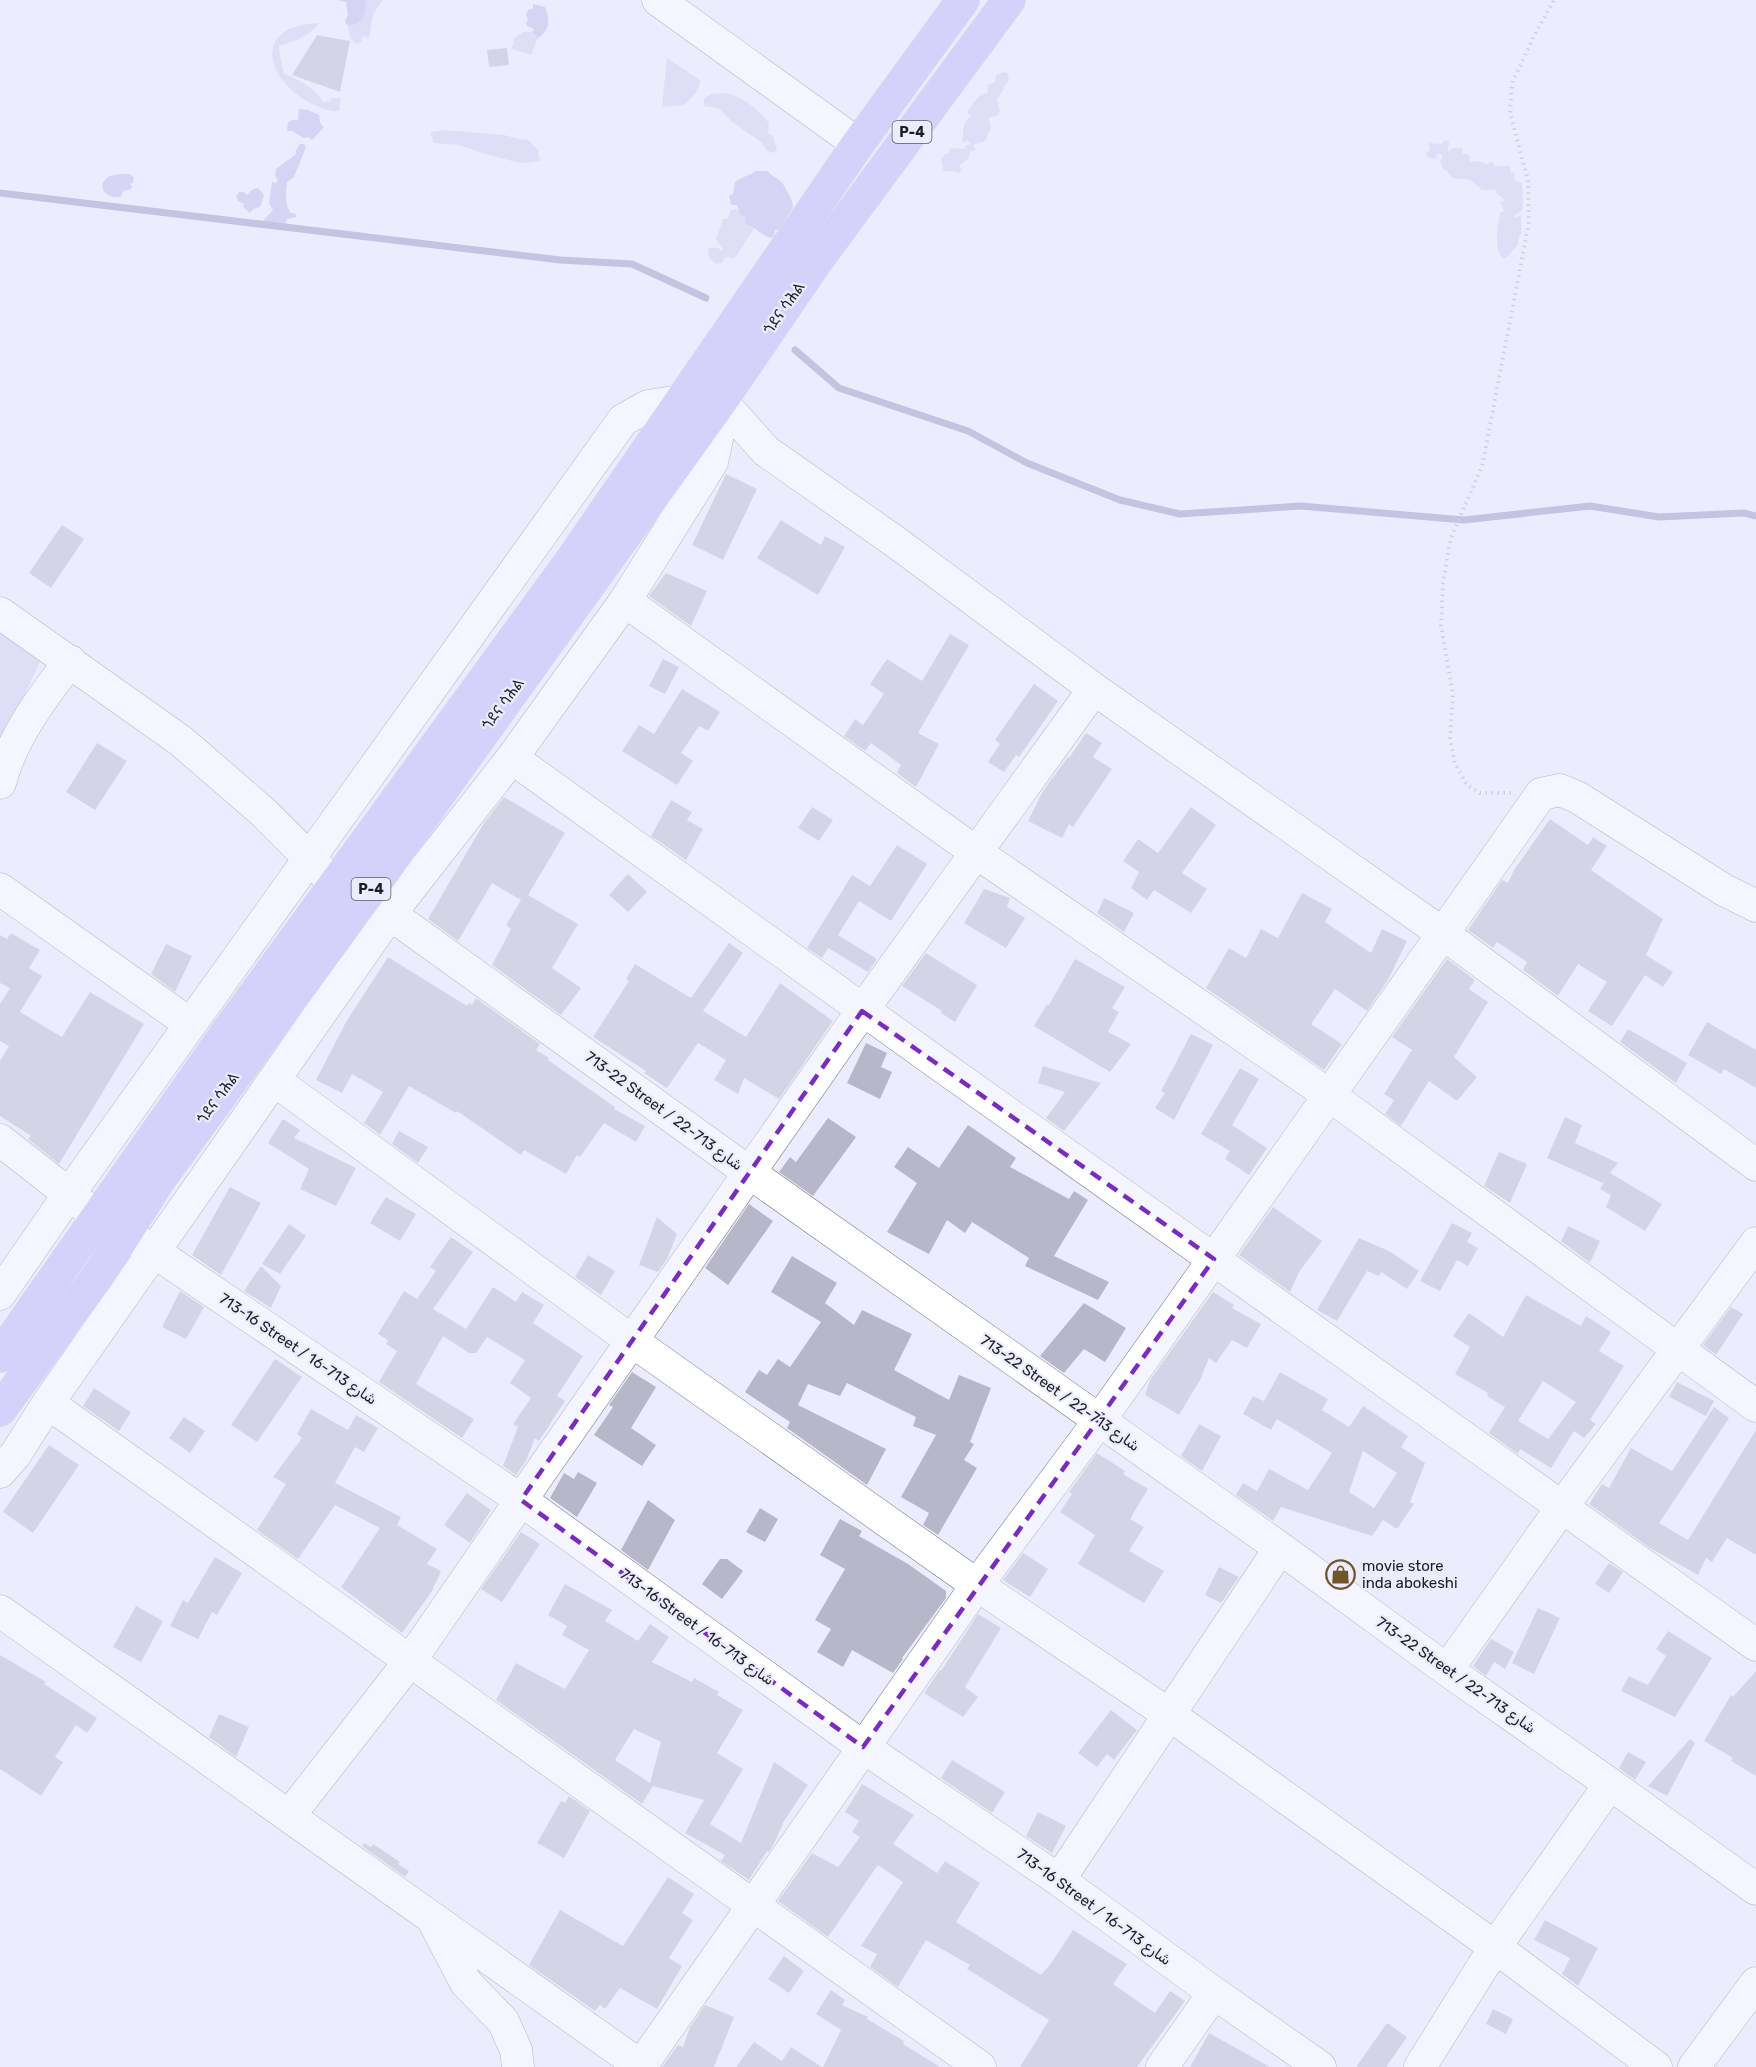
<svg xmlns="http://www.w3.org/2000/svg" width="1756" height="2067" viewBox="0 0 1756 2067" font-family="Rubik,Vazirmatn,'Noto Sans Ethiopic',sans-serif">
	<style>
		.green { fill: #cecdee }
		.forest { fill: #b9b7e7 }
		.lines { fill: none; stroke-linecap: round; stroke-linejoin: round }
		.stream { stroke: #9390bf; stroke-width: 7 }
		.building { fill: #b7b7c9; fill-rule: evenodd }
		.minor-casing { stroke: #737283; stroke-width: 33 }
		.highway-casing { stroke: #d2d2d3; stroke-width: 34 }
		.path { stroke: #ababba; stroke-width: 4; stroke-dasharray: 1.5 4.5; stroke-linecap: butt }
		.minor { stroke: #fff; stroke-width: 32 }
		.highway { stroke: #b7b2f4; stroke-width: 33 }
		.marked { fill: none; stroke: #7b2cbf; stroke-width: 4.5; stroke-dasharray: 12 8; stroke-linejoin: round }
		.labels { text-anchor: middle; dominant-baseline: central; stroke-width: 4.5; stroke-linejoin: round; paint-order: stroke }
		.shield { fill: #ececff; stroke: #5c5c66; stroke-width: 1.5 }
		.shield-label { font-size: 14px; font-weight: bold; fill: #1e1e25 }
		.street-label { font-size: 15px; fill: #1e1e25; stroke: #ececff }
		.poi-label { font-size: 15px; fill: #1e1e25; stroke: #ececff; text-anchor: start }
	</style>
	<rect width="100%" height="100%" fill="#ececff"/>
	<!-- green -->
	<path class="green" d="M365,0h18l-10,14 -4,25 -5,-3 -3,3 1,3 -7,2 -5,-6 -2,-12 5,-1 13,-23z
		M319,23c-8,13 -27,19 -40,23 1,9 2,18 5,27 15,8 31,14 40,30l3,-3 4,2v-4h10l-2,13c-10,1 -18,-3 -27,-7 -47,-24 -61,-79 7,-81z
		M523,32h9l6,6 -7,17 -20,-6 3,-6 -1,-4z
		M667,58l33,22c0,11 -9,18 -16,25l-22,2z
		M1004,72l4,1 1,8c-6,5 -6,12 -12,18l3,12 -2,4 -9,3 2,10 -6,13 -12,4 3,4 -2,2h-4l-1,7 -10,8 3,4 -3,3 -9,-2 -4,1 -3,-2 -2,-10 4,-6 3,-1 3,-5 13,1 3,-4 4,-1 -4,-4 -2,3 -3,-2 2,-17 4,-6 3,-1v-2l-3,-1v-4l11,-14 4,-1 1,-2 3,1 1,-9 7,-3 1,-7z
		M722,93c20,2 35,15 47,30l-1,10 5,3 4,13 -3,4 -7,-2 -6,-9 -30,-21 -13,-13 -14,-2v-7l7,-5z
		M442,130l62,5 19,5 4,-1 11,11 2,11 -12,2 -12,-1 -34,-9 -23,-8 -25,-2 -4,-11z
		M1446,139l3,3 -1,9 1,1 3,-4h10l1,6h4l3,2 -1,6 10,-1 7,3 6,-2 3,4h16l-1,6 5,1 -1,7 8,3 1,23 -1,4 -7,5v3l6,-3v19l-3,5v6l-12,13h-4c-9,-12 -4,-32 -2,-45l4,-2 -4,-9 6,-2 -9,-6 -1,-4h-14l-11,-10 -19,-2 -6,-8 -3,-1 -3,-9 2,-1v-4l-4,-2 -2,6 -7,-1 -3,-5 4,-3 -1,-7 12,1z
		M735,209l4,1 2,5 6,2 7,12 -20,30 -6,-2 -4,1 -1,4 -7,2 -7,-6 -1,-10h10l4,3 1,-2 -7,-10 7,-20h5l2,-8z
		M0,630l42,27 -42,92z"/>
	<!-- forest -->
	<path class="forest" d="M338,0h27l1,2c0,14 -3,22 -18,24l-3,-4 3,-8 -2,-12z
		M533,4l12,3c6,13 4,24 -7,31l-6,-6 2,-3 -7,-3 -1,-3 2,-3 -2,-5 2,-5 5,-1z
		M299,109l9,1 11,5 1,8 4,4 -12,13 -3,-3 -5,1 -12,-7h-5l1,-9 4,-2h6z
		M300,144h4l2,3 -12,30 -7,5c-1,12 -3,21 4,31l5,1v3l-9,2c-4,15 -15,7 -24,2l10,-11 -4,-7 3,-21 4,1 2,-3 -3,-4 1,-7 20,-15v-4z
		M756,171h12c4,6 11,7 15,13 3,5 10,16 10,23 -1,3 -10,15 -12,22l-6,1 -1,6 -3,2c-11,-2 -15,-12 -26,-14l1,-7 -5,-2 -4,-10h-6l-2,-9 4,-2 2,-12c7,-5 13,-6 21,-11z
		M121,174h8l5,3 -1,6 -3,1 2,2 -1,3 -8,2 -2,6c-11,1 -21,-4 -18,-15l6,-6z
		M258,188l6,7 -4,12 -7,2 -3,4 -7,-6 1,-3 -6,-3 -2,-5 3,-4h5l3,3 6,-6z"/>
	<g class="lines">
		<!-- stream -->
		<path class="stream" d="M0,193l560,67 72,4 74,34
			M795,350l44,38 129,43 59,32 93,37 60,14 121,-8 163,14 126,-14 69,11 85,-4 12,3"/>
	</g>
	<!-- building -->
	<path class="building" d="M317,35l33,6 -10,51 -48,-17z
		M507,48l2,17 -20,2 -2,-17z
		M726,474l31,15 -34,71 -31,-15z
		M781,520l40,25 4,-9 20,11 -27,48 -61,-37z
		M62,525l22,14 -33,49 -22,-15z
		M666,573l41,18 -16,35 -42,-30z
		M950,634l19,11 -51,88 21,11 -23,43 -19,-14 4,-8 -30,-22 -6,8 -21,-15 11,-17 8,6 21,-31 -14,-10 17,-25 35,22z
		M663,659l16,8 -14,27 -16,-8z
		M1034,684l24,17 -39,56 -3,-2 -12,17 -16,-10 12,-18 -5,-4z
		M682,689l38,23 -12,19 -9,-5 -18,27 12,8 -16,24 -55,-34 17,-26 15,9z
		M1086,733l16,10 -9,14 19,12 -39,58 -4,-3 -7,14 -34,-17 15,-30 25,-34 1,1z
		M97,743l30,18 -32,49 -29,-18z
		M504,797l61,36 -37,62 50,29 -26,44 29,20 -20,27 -69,-50 19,-36 -5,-4 15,-25 -29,-17 -34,58 -30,-22 56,-96z
		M671,800l21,12 -5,8 16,9 -17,31 -35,-24z
		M812,807l21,13 -14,21 -21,-13z
		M1191,807l25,18 -34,48 25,16 -16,24 -37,-23 -7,10 -16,-12 8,-16 -16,-11 15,-22 20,14z
		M1550,819l38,26 5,-8 14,9 -16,24 72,49 -17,36 27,17 -10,15 -18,-12 -33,51 -24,-15 19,-29 -29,-18 -20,32 -35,-26 4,-8 -30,-20 -4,6 -25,-18 34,-50 6,3 6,-13z
		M897,845l30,19 -36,57 -32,-20 -21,34 39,24 -9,13 -40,-24 -6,10 -15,-10 45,-73 18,11z
		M628,874l19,18 -19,20 -19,-17z
		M984,889l26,9 -3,9 18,11 -19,30 -42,-25z
		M1302,893l30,16 -7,13 46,31 11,-24 25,12 -19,39 -21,31 -32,-22 -24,35 31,20 -18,26 -118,-82 23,-40 17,10 15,-29 17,9z
		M1104,898l30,15 -10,19 -27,-19z
		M11,933l29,17 -11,18 13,8 -22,36 42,25 28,-45 54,32 -85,140 -31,-25 3,-3 -31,-20v-55l9,-15 -9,-5v-37l10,-16 -10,-5v-48l7,4z
		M729,943l14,10 -40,58 43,26 34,-54 53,38 -54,78 -35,-21 -6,16 -24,-14 12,-20 -28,-17 -31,45 -23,-15 2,-2 -53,-34 36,-56 -3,-2 9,-15 56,34z
		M166,944l26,12 -17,36 -24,-18z
		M926,953l51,32 -22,37 -14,-9 1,-2 -40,-25z
		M388,957l79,49 2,-3 3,2 4,-7 64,46 -4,6 13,8 -1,2 67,47 -1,2 31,17 -9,16 -32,-19 -24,34 -3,-2 -11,19 -42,-24 -3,5 -64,-44 -1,2 -47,-27 -29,49 -16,-12 19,-31 -31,-18 -10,19 -26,-13 30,-58z
		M1075,959l50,28 -13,21 7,4 -11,20 23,12 -21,28 -76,-46 13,-22 2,1z
		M1447,959l28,21 -6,9 19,13 -34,55 23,20 -20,24 -28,-20 -28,45 -16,-12 9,-14 -10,-6 28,-44 -20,-13z
		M1707,1022l49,28v38l-32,-19 -3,5 -33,-19z
		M1628,1029l59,34 -11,20 -56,-41z
		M1191,1034l22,11 -39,75 -19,-12 10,-15 -4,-2z
		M866,1043l21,10 -6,14 11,5 -12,27 -33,-16z
		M1043,1066l58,17 -37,48 -18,-13 19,-26 -27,-9z
		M1240,1068l19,11 -27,46 35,23 -18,27 -24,-16 5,-8 -29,-17z
		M1565,1117l17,8 -7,18 43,20 -8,10 52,31 -17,27 -39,-24 5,-12 -11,-6 9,-15 -6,9 -56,-25z
		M828,1118l28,19 -43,59 -34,-24 11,-15 6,5z
		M283,1119l17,11 -6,8 62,30 -20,38 -36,-17 9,-20 -41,-26z
		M968,1125l48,33 -6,9 59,32 5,-8 14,9 -34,56 55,26 -11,18 -73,-34 4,-8 -57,-36 -7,11 -18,-13 -18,34 -42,-22 30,-49 -23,-16 14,-20 31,21z
		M399,1131l29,16 -10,16 -26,-19z
		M1499,1152l28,12 -17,39 -26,-17z
		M230,1187l31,16 -40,72 -29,-20z
		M386,1197l30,17 -16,27 -30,-18z
		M749,1204l24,17 -45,64 -23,-17z
		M1273,1207l49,34 -23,31 -9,20 -51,-37z
		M657,1217l20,17 -10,25 -9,13 -19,-7z
		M1452,1223l20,10 -5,9 11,6 -10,18 -11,-6 -17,31 -20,-10z
		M289,1224l17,12 -26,38 -18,-10z
		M1568,1226l32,15 -10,22 -29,-22z
		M451,1237l22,15 -40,57 33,20 27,-42 23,15 6,-10 22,13 -11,18 50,33 -26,40 8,5 -26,40 -4,-3 -9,23 -10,14 -13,-9 15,-39 -5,-3 18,-26 -21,-15 15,-23 -38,-23 -11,16h-7l-26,-17 -27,48 58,35 -12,19 -83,-56 18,-31 -11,-7 2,-4 -10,-6 26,-43 13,8 19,-28 -6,-4z
		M1359,1238l30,13 30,20 -12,18 -26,-17 -2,4 -12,-5 -30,50 -20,-11z
		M588,1255l27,16 -14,24 -26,-18z
		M792,1256l45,27 -12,20 29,22 8,-15 50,24 -18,36 55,30 10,-25 32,13 -21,54 4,2 -10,16 13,8 -39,67 -15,-10 6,-12 -28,-16 35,-62 -23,-9 3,-9 -69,-34 -7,13 -32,-12 -10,21 88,44 -19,36 -80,-57 3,-6 -45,-30 14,-22 8,5 11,-16 12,8 31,-45 -50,-30z
		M261,1266l20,20 -10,22 -27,-17z
		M180,1291l24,16 -18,32 -24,-12z
		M1213,1292l21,13 -2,3 29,16 -14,24 -15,-8 -16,23 -7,-5 -9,22 -21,35 -34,-20 5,-15z
		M1526,1295l55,31 5,-10 25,16 -12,19 25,15 -34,54 6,4 -12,14 -10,-7 -23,37 -31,-19 -2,5 -29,-21 16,-26 -18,-11 1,-3 -33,-19 15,-27 -17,-11 16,-23 34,24zM1543,1381l33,21 -28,37 -30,-18z
		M1084,1303l42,25 -21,34 -21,-13 -20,24 -24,-17z
		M1731,1307l12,7 -27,41 -13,-10z
		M275,1359l27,18 -45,65 -26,-17z
		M632,1372l24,15 -25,41 25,17 -14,21 -48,-31 19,-28 -4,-2z
		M1280,1372l48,27 -6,11 27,17 14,-21 45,30 -7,11 24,16 -15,39 4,2 -17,25 -14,-9 -11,16 -91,-29 -8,14 -37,-26 7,-12 14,8 12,-22 39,21 24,-37 -55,-34 -6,11 -28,-16 10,-18 11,5zM1363,1451l34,22 -23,35 -25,-16z
		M1677,1382l37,19 -8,15 -37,-19z
		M94,1388l37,24 -12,19 -36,-25z
		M1714,1407l15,11 -70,105 29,17 68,-110v125l-29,-17 -15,24 -6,-4 -8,17 -48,-27 -61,-44 13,-20 7,4 22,-40 41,23z
		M311,1409l37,21 8,-15 22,13 -14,24 -9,-5 -20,36 66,34 -4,8 40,24 -10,15 14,7 -9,20 -30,42 -61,-46 39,-59 -45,-23 -37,54 -41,-29 29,-46 -13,-7 29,-39 -5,-4z
		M184,1417l21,14 -15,22 -21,-15z
		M1199,1424l22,12 -19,35 -21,-15z
		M49,1445l30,20 -46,68 -30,-21z
		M1097,1453l28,18 -2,3 25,15 -18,30 14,8 -15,24 35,20 -20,32 -66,-39 17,-29 -35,-23 12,-18 -3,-2z
		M578,1472l19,11 -20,34 -27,-19 14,-25 10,6z
		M467,1493l24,17 -21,33 -26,-18z
		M648,1500l27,20 -27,50 -27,-20z
		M760,1508l18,11 -13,23 -19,-10z
		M840,1519l22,12 -3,5 49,28 38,27v7l-44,60 1,1 -10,14 -41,-23 -9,17 -26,-15 14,-23 -16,-9 30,-51 -25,-14z
		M521,1532l19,12 -38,58 -21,-13z
		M1023,1553l25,16 -18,28 -27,-17z
		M215,1557l27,16 -25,42 -5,-3 -14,27 -28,-13 13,-26 5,3z
		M720,1559h7l16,12 -21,28 -20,-15z
		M1609,1563l14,9 -14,21 -14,-9z
		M1219,1567l20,10 -18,26 -16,-8z
		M565,1584l47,26 -7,11 33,20 12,-17 19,13 -17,25 40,20 2,-4 25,14 -2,3 26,15 -26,43 26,16 -33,55 31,19 33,-81 34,23 -24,36 -10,23 -5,8 -2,-1 -18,29 -28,-19 4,-6 -40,-22 19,-33 -51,-14 -11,18 -146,-104 20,-37 49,26 24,-39 -27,-15 5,-9 -19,-11zM634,1729l27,13 -11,41 -35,-23z
		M136,1606l27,15 -22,41 -28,-15z
		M1538,1608l22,10 -26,56 -22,-11z
		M978,1614l23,14 -36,59 13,10 -15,20 -39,-24 16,-23 1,1z
		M1668,1631l44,27 -37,59 -54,-26 8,-15 19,9 18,-29 -10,-7z
		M1491,1639l23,13 -9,17 -11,-7 -8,14 -13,-10z
		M0,1655l46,27 -2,2 53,34 -10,15 -11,-8 -21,32 8,5 -22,34 -41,-27z
		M1756,1671v105l-25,-15 2,-3 -29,-17 27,-46 2,2z
		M1111,1710l26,20 -23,30 -7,-6 -10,13 -19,-14z
		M219,1714l30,13 -13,30 -27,-20z
		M1690,1739l5,4 -28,53 -19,-10z
		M1628,1752l18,10 -11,18 -16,-12z
		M952,1760l53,32 -13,21 -51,-35z
		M862,1784l52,31 -21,29 44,29 8,-12 35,22 -24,39 85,53 11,-13 21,-32 54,34 -14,20 42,29 15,-22 15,10 -48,66h-117l29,-47 -82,-51 3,-4 -44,-25 -28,47 -28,-20 7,-13 -16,-8 42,-64 -25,-17 -50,72 -50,-36 34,-48 26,14 22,-30 -8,-5 7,-11 -14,-9z
		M569,1796l21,15 -26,47 -27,-15 24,-42 4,2z
		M1038,1812l28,14 -14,27 -26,-17z
		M364,1843l7,4 2,-3 27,18 -2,2 11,7 -4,6 -43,-31z
		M668,1877l26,17 -12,19 11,7 -24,38 13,8 -25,43 -37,-21 -15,21 -5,-4 -5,6 -66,-46 31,-55 63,36z
		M1545,1920l53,28 -20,38 -16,-12 8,-16 -36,-18z
		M784,1956l20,15 -15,22 -21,-14z
		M831,1990l14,10 -3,5 26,12 -1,2 37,22 -1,3 37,23h-117l18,-37 -25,-16z
		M705,2005l29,12 -20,50h-52l16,-22 5,2 7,-20z
		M1493,2009l20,10 -7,15 -20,-10z
		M1387,2023l20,14 -21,30h-30z
		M1209,2033l61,34h-80z
		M754,2042l28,19 9,-14 31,20h-86z"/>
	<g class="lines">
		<defs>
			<path id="minor" d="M658,0l200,144
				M700,388l21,13 45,50 131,92 197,146 348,244 314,232
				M625,601l352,252 352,242 427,311
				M0,613l181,128 82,71 61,61
				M512,758c413,298 829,592 1244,887
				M0,783c12,-46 42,-85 70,-122
				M0,889l190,135
				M368,893l22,21 360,259 530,375 167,122 163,114 146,105
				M274,1080l358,261 345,244 193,130 325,232 161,120
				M0,1140l83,65 42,27 396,268 342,247 196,133 155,113 106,74
				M0,1294l69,-100 554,-774 25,-14 33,-5
				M48,1403l932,664
				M0,1472l15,-17 33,-52 342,-489 122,-156 113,-157 87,-139 5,-23 4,-38
				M0,1611l642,456
				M1447,1670l115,-163 194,-264
				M289,1816l121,-155 111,-161 341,-489 232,-322
				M1059,1880l221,-332
				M434,1922l32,61 37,38 13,29 2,17
				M641,2066l336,-481 122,-164 115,-162 327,-465 19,-4 17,7 147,93 32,16
				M1162,2067l52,-74
				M1420,2067l75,-120 115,-163
				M1694,2067l62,-84"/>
			<path id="highway" d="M0,1356l228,-325 343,-470 287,-417 105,-144
				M0,1410l100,-137 59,-93 209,-287 353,-492 94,-138 194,-263"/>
		</defs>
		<!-- minor casing -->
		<use href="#minor" class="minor-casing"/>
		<!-- highway casing -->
		<use href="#highway" class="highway-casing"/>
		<!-- path -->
		<path class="path" d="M1511,793h-31l-13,-8 -12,-21 -5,-25 3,-45 -12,-68 2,-44 8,-45 31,-70 47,-245 -1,-42 -18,-67 2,-30 22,-47 20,-36"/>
		<!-- minor -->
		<use href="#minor" class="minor"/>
		<!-- highway -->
		<use href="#highway" class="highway"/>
	</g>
	<!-- marked area -->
	<path d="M0 0H1756V2067H0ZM862,1011l352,248 -351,488 -342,-247z" fill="#ececff" fill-opacity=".55" fill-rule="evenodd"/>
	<path class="marked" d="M862,1011l352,248 -351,488 -342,-247z"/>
	<!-- icons -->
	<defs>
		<symbol id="shop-ring" viewBox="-11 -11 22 22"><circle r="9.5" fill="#ececff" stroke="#715528" stroke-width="1.5"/><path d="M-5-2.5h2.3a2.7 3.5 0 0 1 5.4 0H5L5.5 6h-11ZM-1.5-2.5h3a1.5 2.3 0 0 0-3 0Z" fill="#715528"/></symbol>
	</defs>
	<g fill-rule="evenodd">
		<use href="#shop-ring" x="1324" y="1558" width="33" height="33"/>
	</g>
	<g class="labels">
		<!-- shield labels -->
		<g class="shield">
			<rect x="892.5" y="121" width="39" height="22" rx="4.5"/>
			<rect x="351.5" y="878" width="39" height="22" rx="4.5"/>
		</g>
		<g class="shield-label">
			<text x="912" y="132">P-4</text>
			<text x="371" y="889">P-4</text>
		</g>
		<!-- street labels -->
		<g class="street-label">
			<text transform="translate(784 308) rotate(-55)">ጎደና ሳሕል</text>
			<text transform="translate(503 704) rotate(-54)">ጎደና ሳሕል</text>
			<text transform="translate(218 1098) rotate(-54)">ጎደና ሳሕል</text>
			<text transform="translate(664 1111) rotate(36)">713-22 Street / شارع 713-22</text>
			<text transform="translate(298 1349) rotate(34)">713-16 Street / شارع 713-16</text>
			<text transform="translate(1060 1393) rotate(35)">713-22 Street / شارع 713-22</text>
			<text transform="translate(697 1627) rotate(36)">713-16 Street / شارع 713-16</text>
			<text transform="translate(1456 1675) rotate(35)">713-22 Street / شارع 713-22</text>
			<text transform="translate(1094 1907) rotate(36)">713-16 Street / شارع 713-16</text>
		</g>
		<!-- poi labels -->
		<g class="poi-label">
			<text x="1362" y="1566">movie store<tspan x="1362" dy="17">inda abokeshi</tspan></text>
		</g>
	</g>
</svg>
